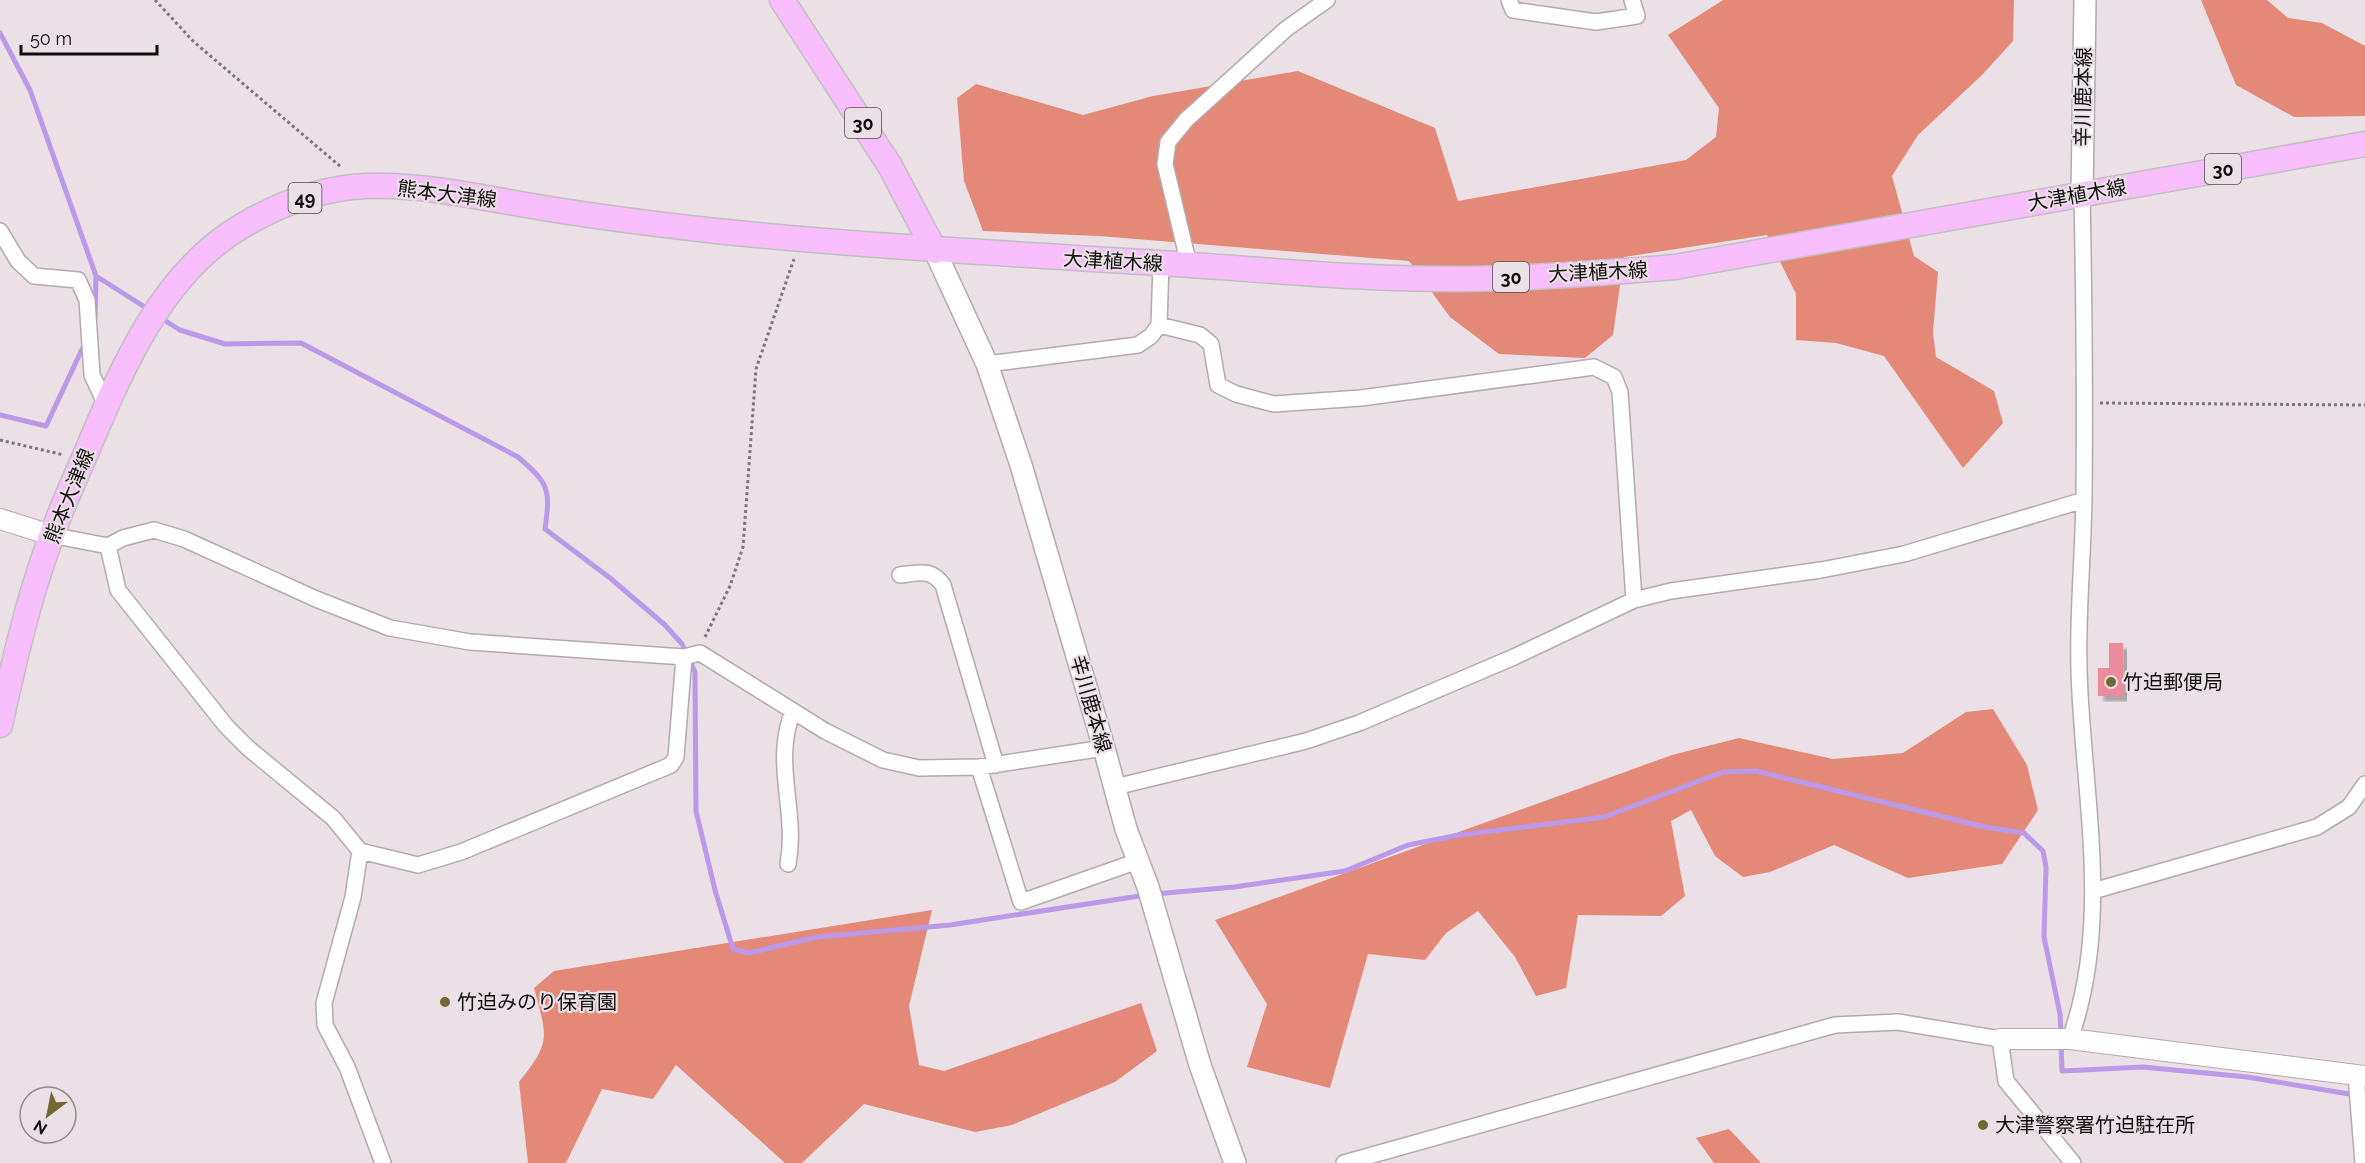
<svg xmlns="http://www.w3.org/2000/svg" width="2365" height="1163" viewBox="0 0 2365 1163" font-family="Raleway,'Noto Sans JP',sans-serif">
	<style>
		.forest { fill: #e48978 }
		.lines { fill: none; stroke-linecap: round; stroke-linejoin: round }
		.stream { stroke: #b999e8; stroke-width: 5 }
		.building { fill: #ea8c9c; filter: url(#shadow) }
		.minor-casing { stroke: #b3a9ae; stroke-width: 18 }
		.tertiary-casing { stroke: #b3a9ae; stroke-width: 22 }
		.secondary-casing { stroke: #b3a9ae; stroke-width: 24 }
		.primary-casing { stroke: #c1c0c0; stroke-width: 27 }
		.path { stroke: #7d777a; stroke-width: 3; stroke-dasharray: 3 3; stroke-linecap: butt }
		.minor { stroke: #fff; stroke-width: 15 }
		.tertiary { stroke: #fff; stroke-width: 20 }
		.secondary { stroke: #fff; stroke-width: 21 }
		.primary { stroke: #f8befd; stroke-width: 24 }
		.poi-dot { fill: #726834; stroke: #eae0e5; stroke-width: 2 }
		.labels { text-anchor: middle; dominant-baseline: central; stroke-width: 4.5; stroke-linejoin: round; paint-order: stroke }
		.shield { fill: #eae0e5; stroke: #514c4e; stroke-width: 1.5 }
		.shield-label { font-size: 18px; font-weight: bold; fill: #100d0e }
		.street-label { font-size: 20px; fill: #100d0e; stroke: #eae0e5 }
		.poi-label { font-size: 20px; fill: #100d0e; stroke: #eae0e5; text-anchor: start }
	</style>
	<defs>
		<filter id="shadow"><feDropShadow dx="5.5" dy="5.5" stdDeviation="1.5" flood-color="#0004"/></filter>
	</defs>
	<rect width="100%" height="100%" fill="#eae0e5"/>
	<!-- forest -->
	<path class="forest" d="M1723,0h291l-1,41 -31,34 -64,60 -26,41 22,80 24,16 -5,61 3,24 58,34 9,32 -40,45 -79,-112 -48,-13 -40,-3v-46l-29,-59 -143,22 -11,78 -28,23 -86,-4 -49,-37 -41,-56 -310,-25 -116,-5 -19,-50 -7,-83 19,-14 107,31 70,-19 145,-25 137,57 23,73 228,-41 30,-23 3,-29 -51,-73z
		M2201,0h66l21,18 34,5 43,23v70l-71,1 -58,-32z
		M1993,709l34,56 11,45 -36,54 -94,14 -74,-33 -64,27 -27,5 -28,-21 -24,-46 -20,11 14,75 -24,20 -83,-1 -12,73 -30,8 -21,-39 -37,-46 -32,22 -21,27 -57,-6 -38,134 -83,-21 20,-63 -52,-84 457,-165 67,-17 94,21 70,-6 63,-41z
		M932,910l-23,96 10,59 25,6 197,-68 16,48 -42,31 -103,43 -37,7 -111,-28 -62,59h-17l-109,-98 -23,34 -51,-10 -36,74h-38l-9,-81c33,-41 28,-45 15,-94l20,-17z
		M1729,1129l32,34h-47l-18,-25z"/>
	<g class="lines">
		<!-- stream -->
		<path class="stream" d="M0,33l30,57 66,186 -1,42
			M96,276l55,35
			M161,318l19,12 45,14 76,-1 217,114c30,26 33,31 27,72l65,49 55,47 17,19 13,28 1,139 19,79 18,59 16,4 68,-16 133,-12 196,-30
			M0,415l46,11 39,-83
			M1155,894l79,-7 111,-16 63,-26 51,-10 145,-18 119,-45 33,-1 229,56 39,6 19,18 3,16 -2,70 16,77 1,20
			M2061,1043l1,28 81,-4 104,10 108,18"/>
	</g>
	<!-- building -->
	<path class="building" d="M2109,643h14l1,53h-26v-28h11z"/>
	<g class="lines">
		<defs>
			<path id="minor" d="M1509,0l4,10 83,12 41,-6 -5,-16
				M0,231l18,30 16,15 44,4 9,20 5,75 14,30
				M1189,265l-24,-101 3,-22 18,-22 100,-91 41,-29
				M1159,325l41,10 11,9 7,41 18,9 38,10 87,-6 233,-31 20,10 6,15 14,208
				M987,364l151,-19 13,-9 8,-11 2,-62
				M51,535l57,11 15,-8 31,-8 30,9 132,60 74,29 80,14 214,15 16,-4 125,78 58,29 36,8 60,-1 125,-19
				M108,546l10,44 108,136 22,22 85,70 27,33 58,14 43,-13 210,-87 5,-8 8,-100
				M900,575c19,-2 31,-7 43,10l53,180
				M979,767l42,135 117,-41
				M1115,787l191,-46 53,-18 155,-66 120,-57 37,-9 150,-21 83,-16 180,-54
				M360,851l-7,46 -29,106 1,22 22,42 36,96
				M788,864c10,-53 -16,-101 5,-153
				M2093,891l224,-64 32,-20 16,-23
				M2070,1039c40,-113 16,-230 10,-346 -4,-65 3,-131 4,-195 1,-102 0,-203 -2,-304
				M2356,1075l7,88
				M1344,1163l491,-138 63,-3 102,17 6,42 67,82"/>
			<path id="tertiary" d="M0,519l51,16
				M2000,1039h70l295,37"/>
			<path id="secondary" d="M2082,194l3,-194
				M935,251l52,113 34,101 83,283 22,81 22,58 52,178 35,98"/>
			<path id="primary" d="M782,0l108,166 45,85
				M0,725c14,-63 28,-125 50,-185 11,-32 26,-63 39,-94 34,-80 74,-174 153,-220 37,-22 80,-38 124,-40 54,-2 107,10 160,19 63,11 127,19 190,26 148,15 296,23 444,32 101,6 202,17 303,16 71,-1 142,-6 212,-12l690,-123"/>
		</defs>
		<!-- minor casing -->
		<use href="#minor" class="minor-casing"/>
		<!-- tertiary casing -->
		<use href="#tertiary" class="tertiary-casing"/>
		<!-- secondary casing -->
		<use href="#secondary" class="secondary-casing"/>
		<!-- primary casing -->
		<use href="#primary" class="primary-casing"/>
		<!-- path -->
		<path class="path" d="M155,0l39,42 147,125
			M2100,403l265,2
			M0,440l64,15
			M705,637l25,-51 13,-39 13,-178 38,-110"/>
		<!-- minor -->
		<use href="#minor" class="minor"/>
		<!-- tertiary -->
		<use href="#tertiary" class="tertiary"/>
		<!-- secondary -->
		<use href="#secondary" class="secondary"/>
		<!-- primary -->
		<use href="#primary" class="primary"/>
	</g>
	<!-- markers -->
	<g class="poi-dot">
		<circle cx="2111" cy="682" r="6"/>
		<circle cx="445" cy="1002" r="6"/>
		<circle cx="1983" cy="1125" r="6"/>
	</g>
	<g class="labels">
		<!-- shield labels -->
		<g class="shield">
			<rect x="845" y="108" width="36" height="30" rx="4.5"/>
			<rect x="2205" y="154" width="36" height="30" rx="4.5"/>
			<rect x="288.5" y="183" width="33" height="30" rx="4.5"/>
			<rect x="1493" y="262" width="36" height="30" rx="4.5"/>
		</g>
		<g class="shield-label">
			<text x="863" y="123">30</text>
			<text x="2223" y="169">30</text>
			<text x="305" y="198">49</text>
			<text x="1511" y="277">30</text>
		</g>
		<!-- street labels -->
		<g class="street-label">
			<text transform="translate(2083 97) rotate(-89)">辛川鹿本線</text>
			<text transform="translate(447 194) rotate(7)">熊本大津線</text>
			<text transform="translate(2077 195) rotate(-10)">大津植木線</text>
			<text transform="translate(1113 261) rotate(3)">大津植木線</text>
			<text transform="translate(1598 272) rotate(-3)">大津植木線</text>
			<text transform="translate(69 496) rotate(-68)">熊本大津線</text>
			<text transform="translate(1091 704) rotate(74)">辛川鹿本線</text>
		</g>
		<!-- poi labels -->
		<g class="poi-label">
			<text x="2123" y="682">竹迫郵便局</text>
			<text x="457" y="1002">竹迫みのり保育園</text>
			<text x="1995" y="1125">大津警察署竹迫駐在所</text>
		</g>
	</g>
	<!-- north arrow -->
	<g transform="translate(48 1115) rotate(212)"><circle r="28" fill="#eae0e5" stroke="#938c8f" stroke-width="1.5"/>
	<path d="M0-4.5L10 22L0 15L-10 22Z" fill="#726834"/>
	<text y="-9" font-size="16" font-weight="bold" text-anchor="middle" fill="#100d0e">N</text>
	</g>
	<!-- scale -->
	<path d="M21 45v9h136v-9" fill="none" stroke="#100d0e" stroke-width="3"/>
	<text x="30" y="45" font-size="18" fill="#100d0e" stroke="#eae0e5" stroke-width="4.5" paint-order="stroke">50 m</text>
</svg>
